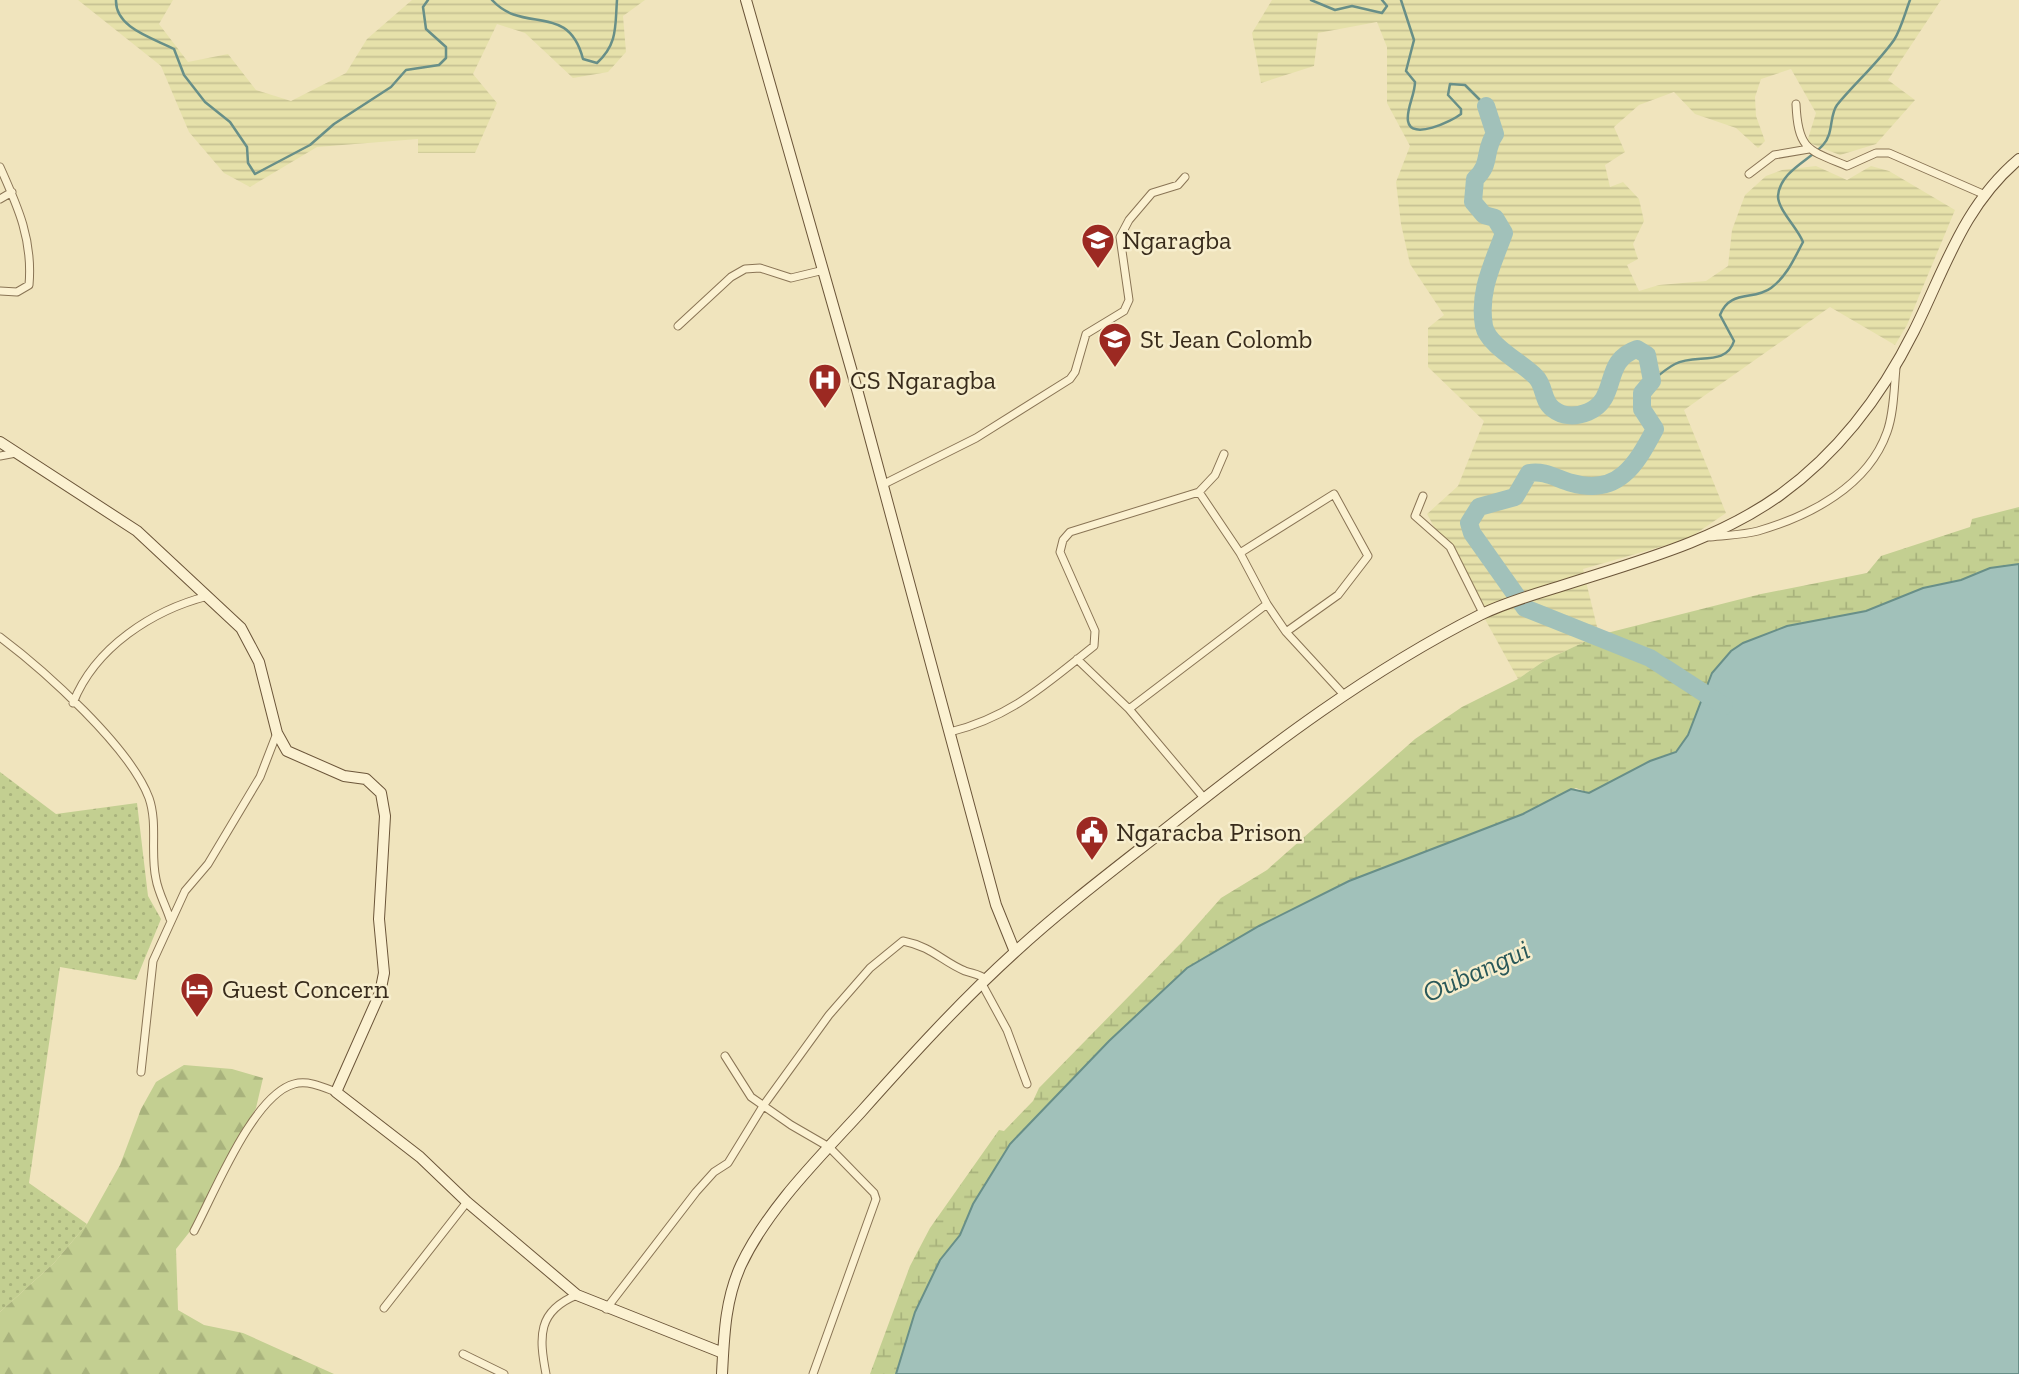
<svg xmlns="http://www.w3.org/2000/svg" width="2019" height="1374" viewBox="0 0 2019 1374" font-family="'Zilla Slab',serif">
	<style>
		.farmland { fill: url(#farmland-rules) }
		.grass { fill: url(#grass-dots) }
		.forest { fill: url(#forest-firs) }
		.wetland { fill: url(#wetland-marsh) }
		.water { fill: #a1c1ba; stroke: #688f88; stroke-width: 2 }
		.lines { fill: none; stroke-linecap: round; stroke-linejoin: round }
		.stream { stroke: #688f88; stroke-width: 2.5 }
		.river { stroke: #a1c1ba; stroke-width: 18 }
		.street-casing { stroke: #897455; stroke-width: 9 }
		.secondary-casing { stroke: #6b5539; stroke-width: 12 }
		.street { stroke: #fbf1d1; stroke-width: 7 }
		.secondary { stroke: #fbf1d1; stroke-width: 10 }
		.labels { text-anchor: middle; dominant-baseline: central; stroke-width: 5; stroke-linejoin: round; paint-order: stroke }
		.poi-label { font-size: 26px; fill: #382b1b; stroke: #f7eecd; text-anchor: start }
		.water-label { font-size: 28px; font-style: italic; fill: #295859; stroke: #f7eecd }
	</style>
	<defs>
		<pattern id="farmland-rules" width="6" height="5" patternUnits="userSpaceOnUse" patternTransform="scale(1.75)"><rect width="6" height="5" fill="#e6e1aa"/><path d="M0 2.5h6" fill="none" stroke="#c6c192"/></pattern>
		<pattern id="grass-dots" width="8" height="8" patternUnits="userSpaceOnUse" patternTransform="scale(1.75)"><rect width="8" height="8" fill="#c3cf91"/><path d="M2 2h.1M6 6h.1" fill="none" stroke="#a8b27c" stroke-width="1.8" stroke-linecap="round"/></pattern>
		<pattern id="forest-firs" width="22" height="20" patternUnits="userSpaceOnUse" patternTransform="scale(1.75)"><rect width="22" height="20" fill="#c3cf91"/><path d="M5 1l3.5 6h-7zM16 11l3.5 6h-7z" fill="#a8b27c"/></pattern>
		<pattern id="wetland-marsh" width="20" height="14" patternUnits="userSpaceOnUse" patternTransform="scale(1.75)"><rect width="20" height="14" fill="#c3cf91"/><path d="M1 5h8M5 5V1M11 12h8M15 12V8" fill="none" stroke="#a8b27c"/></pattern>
	</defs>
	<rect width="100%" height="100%" fill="#f0e4bd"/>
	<!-- farmland -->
	<path class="farmland" d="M78,0h95l-14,24 29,38 40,-8 28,36 35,11 55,-28 21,-34 45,-39h233l-22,16 3,36 -18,20 -35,6 -48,-45 -28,-9 -24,50 24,29 -22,50h-57v-14l-101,8 -67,40 -26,-14 -35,-41 -28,-66z
		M1272,0h669l-53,80 27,20 -39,44 -36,11 -33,-13 9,-29 -25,-44 -30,10 -6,18 1,19 9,25 -7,7 -22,-20 -41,-14 -21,-22 -35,13 -25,22 11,25 -20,13 5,22 13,-5 16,17 5,22 -11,23 5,15 -11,6 12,26 20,-6 47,-4 22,-15 4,-36 13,-35 21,-19 16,-6 34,-4 31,14 24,-14 18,5 66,39 -48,115 -12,20 -65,-38 -146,103 42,103 -38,26 -105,30 16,66 -55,26 -26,18 -91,-165 31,-28 26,-65 -56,-54v-39l16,-13 -34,-51 -9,-40 -5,-42 14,-36 -23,-43v-56l-10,-25 -59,11 -4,33 -53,17 -9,-50z"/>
	<!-- grass -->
	<path class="grass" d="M0,772l56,42 81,-11 11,93 13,23 -25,61 -76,-13 -31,216 58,41 -33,39 -54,49z"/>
	<!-- forest -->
	<path class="forest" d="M184,1065l48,4 31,9 -7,30 -23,39 -22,58 -35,44 2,61 26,15 39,8 91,41h-334v-62l54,-49 33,-39 33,-59 21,-56 15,-27z"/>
	<!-- wetland -->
	<path class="wetland" d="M2019,507v57l-29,4 -29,12 -38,8 -57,23 -79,15 -44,17 -12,8 -19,22 -24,62 -12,17 -26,9 -61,32 -13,-5 -53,26 -174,67 -90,45 -72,42 -78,73 -99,103 -37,60 -13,31 -20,25 -25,52 -19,62h-26l40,-108 20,-38 69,-98 5,1 29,-30 6,-13 143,-146 39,-44 46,-28 148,-131 47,-32 56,-28 26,-18 55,-26 162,-41 106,-21 14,-17 89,-29 2,-8z"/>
	<!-- water -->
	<path class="water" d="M2019,564v810h-1123l19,-62 25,-52 20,-25 13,-31 37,-60 99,-103 78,-73 72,-42 90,-45 174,-67 48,-25 18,4 61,-32 26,-9 12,-17 24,-62 19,-22 12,-8 44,-17 79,-15 57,-23 38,-8 29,-12z"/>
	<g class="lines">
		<!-- stream -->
		<path class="stream" d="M116,0c-1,28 37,38 58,49l10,26 21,27 25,20 17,25 1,16 7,11 55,-29 24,-21 57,-37 15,-17 33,-5 7,-7v-11l-20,-18 -3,-22 5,-7
			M492,0c32,35 76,1 91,59l14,4c21,-19 18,-37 20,-63
			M1311,0l24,10 17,-4 30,7 5,-7 -5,-6
			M1401,0l13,40 -8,31 9,11c0,13 -9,27 -7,39 3,20 44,0 53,-7v-5l-13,-14 2,-11 15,1 21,21
			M1652,381c7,-6 15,-13 23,-17 20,-11 51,3 59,-23l-14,-26c10,-26 34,-14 51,-27 16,-12 23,-29 32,-46 -6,-15 -25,-32 -25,-46 2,-25 32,-36 45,-51 11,-12 6,-29 14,-40 18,-22 40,-41 57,-65 7,-11 11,-27 16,-40"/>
		<!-- river -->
		<path class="river" d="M1486,106l9,28c-12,17 -3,30 -20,45l-2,23 11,13 11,3 9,15c-11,31 -26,58 -20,93 4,20 39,37 52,51 9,9 6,24 17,32 10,8 23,8 35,3 32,-14 13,-51 49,-63l10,6 5,26 -10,12v16l13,20c-19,36 -37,67 -83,54 -15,-4 -27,-13 -43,-10l-14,24 -36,10 -10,16 3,10 53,75 125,50 74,48"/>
		<defs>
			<path id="street" d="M1796,104c2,46 12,46 51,62l29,-13h13l94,41
				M0,167c18,40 33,73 29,118l-12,7 -17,-1
				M1749,174l25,-19 35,-6
				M0,199l12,-7
				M678,326l53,-49 14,-8 15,-1 31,10 33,-8
				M0,456l16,-3
				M882,485l94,-47 94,-59 5,-7 11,-38 38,-23 5,-11 -9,-63 9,-17 23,-27 26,-8 7,-8
				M1199,492l41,61 27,51 19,28 58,63
				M1423,496l-8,20 35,31 33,66
				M1710,537c16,-2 33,-2 48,-6 52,-15 110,-45 129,-99 7,-19 7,-44 9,-64
				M1240,553l94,-59 34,62 -30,39 -52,37
				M0,637c44,33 130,110 149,161 9,26 1,55 7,81 2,13 10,27 14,40
				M1077,659l52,50 75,89
				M73,703c22,-56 80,-93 135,-107
				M1129,709l138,-105
				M950,732c61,-15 96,-48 144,-86l1,-15 -35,-79 3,-12 7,-8 129,-40 16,-17 9,-21
				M982,984l25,46 20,54
				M725,1056l26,41 40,28 38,22 45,46 2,6 -63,175
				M141,1072l12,-111 32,-70 23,-27 52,-87 17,-44
				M194,1231c20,-37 59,-136 100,-147 14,-4 29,3 42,8
				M384,1308l83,-106
				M606,1309l90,-117 18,-20 14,-9 35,-57 66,-91 41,-47 33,-27c30,6 38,20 62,30 9,3 14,3 21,8
				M463,1354l41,20
				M546,1374c-7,-37 -9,-63 31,-79"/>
			<path id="secondary" d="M746,0l112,393 138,512 19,47
				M0,442l137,89 104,97 18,34 18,71 10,18 57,25 22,3 15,14 4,23 -6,103 5,54 -4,20 -44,99 84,65 47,45 110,93 146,58
				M722,1374c2,-38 3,-74 19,-109 27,-57 77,-106 120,-153 49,-55 99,-110 154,-160 50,-46 105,-87 158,-129 97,-77 196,-152 307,-208 24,-12 52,-20 78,-28 77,-25 156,-45 222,-92 58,-42 102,-100 134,-164 31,-62 49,-125 105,-172"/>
		</defs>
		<!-- street casing -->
		<use href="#street" class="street-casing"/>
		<!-- secondary casing -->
		<use href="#secondary" class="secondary-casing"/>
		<!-- street -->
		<use href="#street" class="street"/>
		<!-- secondary -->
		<use href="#secondary" class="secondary"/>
	</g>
	<!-- icons -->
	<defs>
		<symbol id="school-pin" viewBox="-11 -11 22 30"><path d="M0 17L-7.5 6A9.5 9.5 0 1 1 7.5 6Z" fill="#9c2922" stroke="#f7eecd"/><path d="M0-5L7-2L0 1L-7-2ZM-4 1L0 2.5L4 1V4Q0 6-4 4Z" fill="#fff"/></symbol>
		<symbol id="hospital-pin" viewBox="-11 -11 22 30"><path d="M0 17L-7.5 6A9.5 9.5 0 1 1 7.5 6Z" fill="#9c2922" stroke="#f7eecd"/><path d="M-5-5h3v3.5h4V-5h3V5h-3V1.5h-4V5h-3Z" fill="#fff"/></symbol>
		<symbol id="civic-pin" viewBox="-11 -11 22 30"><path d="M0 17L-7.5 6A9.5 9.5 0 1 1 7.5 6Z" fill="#9c2922" stroke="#f7eecd"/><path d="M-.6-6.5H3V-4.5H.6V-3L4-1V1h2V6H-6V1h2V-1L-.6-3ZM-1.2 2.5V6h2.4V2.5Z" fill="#fff"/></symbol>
		<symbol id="hotel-pin" viewBox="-11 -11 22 30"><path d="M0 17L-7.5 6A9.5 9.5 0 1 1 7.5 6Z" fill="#9c2922" stroke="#f7eecd"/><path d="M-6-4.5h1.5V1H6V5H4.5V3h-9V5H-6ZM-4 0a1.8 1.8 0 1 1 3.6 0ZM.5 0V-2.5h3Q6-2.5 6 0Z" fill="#fff"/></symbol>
	</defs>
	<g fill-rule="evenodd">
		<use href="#school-pin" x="1079" y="221" width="38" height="52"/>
		<use href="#school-pin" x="1096" y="320" width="38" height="52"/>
		<use href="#hospital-pin" x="806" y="361" width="38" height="52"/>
		<use href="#civic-pin" x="1073" y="813" width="38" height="52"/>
		<use href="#hotel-pin" x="178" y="970" width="38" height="52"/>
	</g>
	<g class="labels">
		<!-- poi labels -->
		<g class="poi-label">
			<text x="1122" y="240">Ngaragba</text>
			<text x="1140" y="339">St Jean Colomb</text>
			<text x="850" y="380">CS Ngaragba</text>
			<text x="1116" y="832">Ngaracba Prison</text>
			<text x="222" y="989">Guest Concern</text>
		</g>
		<!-- water labels -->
		<g class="water-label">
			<text transform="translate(1476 971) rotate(-24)">Oubangui</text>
		</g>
	</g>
</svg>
